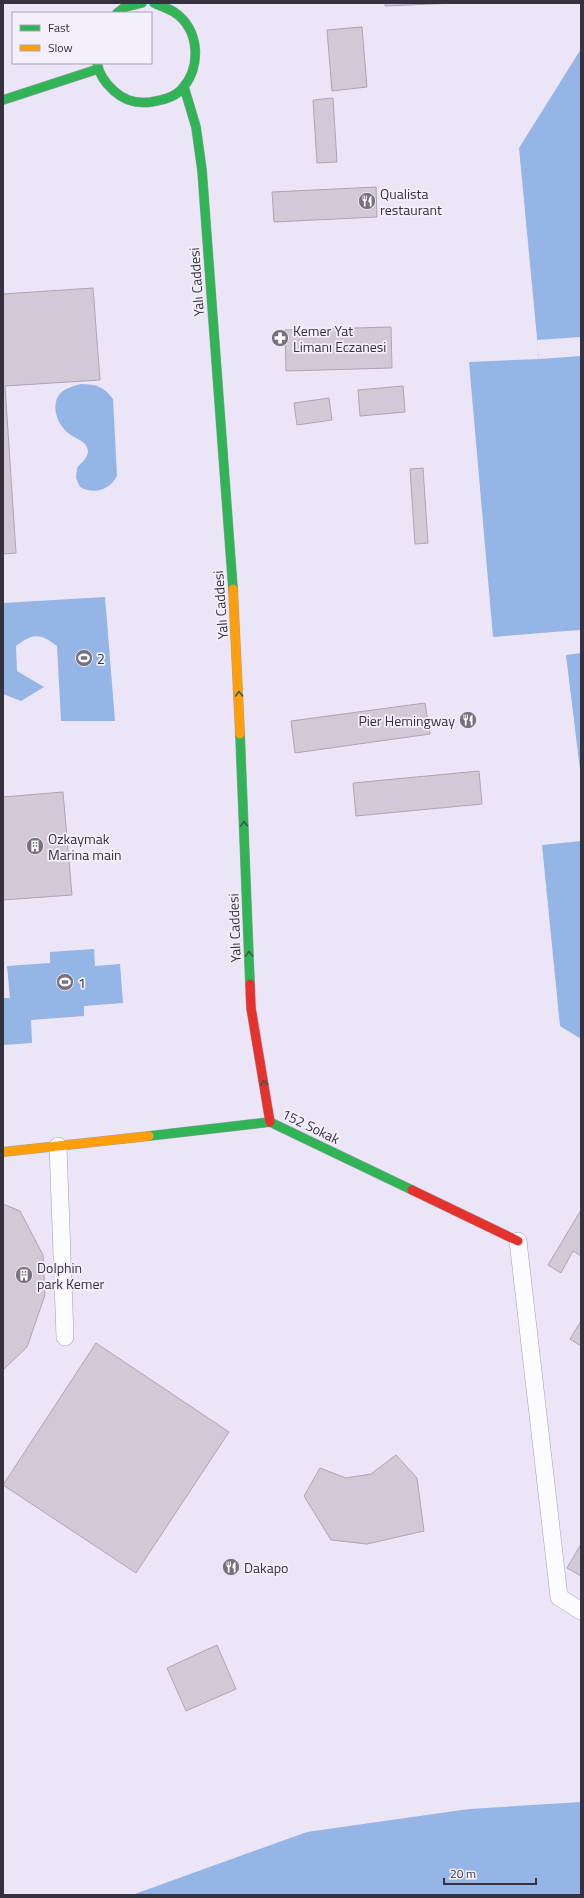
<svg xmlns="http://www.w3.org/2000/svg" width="584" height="1898" viewBox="0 0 584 1898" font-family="'Titillium Web',sans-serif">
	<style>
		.water { fill: #94b5e5 }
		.pier { fill: #ece5f7 }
		.building { fill: #d2c9d7; stroke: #ada5b2 }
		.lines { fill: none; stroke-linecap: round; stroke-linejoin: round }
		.lane-casing { stroke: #a49fad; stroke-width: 18 }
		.fast-casing { stroke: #a49fad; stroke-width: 10 }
		.slow-casing { stroke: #a49fad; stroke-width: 10 }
		.jam-casing { stroke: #a49fad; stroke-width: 10 }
		.lane { stroke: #fcfbfe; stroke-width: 17 }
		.fast { stroke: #30b455; stroke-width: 9 }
		.slow { stroke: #ff9f0a; stroke-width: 9 }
		.jam { stroke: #e5322d; stroke-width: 9 }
		.oneway { stroke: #345f46 }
		.labels { text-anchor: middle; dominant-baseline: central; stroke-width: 3.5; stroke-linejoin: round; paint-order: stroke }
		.poi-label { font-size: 14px; fill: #36313e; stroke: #f4effc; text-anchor: start }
		.street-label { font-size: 14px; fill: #36313e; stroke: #f4effc }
	</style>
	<rect width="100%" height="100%" fill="#ece5f7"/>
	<!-- water -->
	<path class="water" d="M581,49v729l-15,-123v-24l-73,6 -24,-275 70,-3 -20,-211z
		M81,384c15,0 23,3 32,15l4,77c-7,14 -23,19 -37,11l-4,-9 1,-10c4,-5 11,-10 11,-17 -1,-12 -18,-13 -24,-22 -8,-9 -12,-24 -5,-34 5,-7 15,-9 22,-11z
		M105,597l10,124h-54l-4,-75c-17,-13 -24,-13 -41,0l1,25 27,16 -23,14 -18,-7v-91z
		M581,841v198l-21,-13 -18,-181z
		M94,949l1,17 25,-2 3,39 -39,3v10l-53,4 1,23 -29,2v-47h7l-3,-32 43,-3v-11z
		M581,1802v93h-449l175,-63 162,-23z"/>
	<!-- pier -->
	<path class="pier" d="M581,337v19l-42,3 -2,-19z
		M581,630v23l-15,2v-24z"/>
	<!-- building -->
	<path class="building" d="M385,3h71l-71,3z
		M362,27l5,60 -35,4 -5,-61z
		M333,98l4,64 -20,1 -4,-63z
		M376,187l1,30 -103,5 -2,-30z
		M93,288l7,92 -95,6 11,167 -13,1v-260z
		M391,327l1,41 -106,3 -1,-41z
		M403,386l2,26 -45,4 -2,-26z
		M329,398l3,22 -35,5 -3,-22z
		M423,468l5,75 -13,1 -5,-75z
		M425,703l5,31 -135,19 -4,-32z
		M479,771l3,33 -126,12 -3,-33z
		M63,792l9,103 -69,5v-103z
		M3,1204l17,7 23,44 2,40 -18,52 -24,23z
		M581,1210v46l-8,-5 -12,22 -13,-8z
		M581,1321v25l-11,-7z
		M96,1343l133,89 -93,141 -133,-88z
		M396,1455l21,23 7,53 -57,13 -36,-4 -27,-44 16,-28 26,10 25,-4z
		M581,1544v32l-14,-8z
		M217,1645l19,44 -50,22 -19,-43z"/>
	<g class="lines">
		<defs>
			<path id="lane" d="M58,1146l7,191
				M518,1241l41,356 22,14"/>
			<path id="fast" d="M117,13l8,-6 17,-4
				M97,63c2,12 8,20 17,28 11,10 23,13 37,11 11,-2 22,-4 30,-12 21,-22 19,-61 -7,-78 -6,-4 -14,-6 -20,-9
				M184,87l12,40 6,43 31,419
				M3,100l95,-31
				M240,734l10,250
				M149,1136l121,-14 142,68"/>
			<path id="slow" d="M233,589l7,145
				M3,1152l146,-16"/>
			<path id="jam" d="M250,984l1,24 19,114
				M412,1190l106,51"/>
		</defs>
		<!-- lane casing -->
		<use href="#lane" class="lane-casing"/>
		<!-- fast casing -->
		<use href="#fast" class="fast-casing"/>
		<!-- slow casing -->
		<use href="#slow" class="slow-casing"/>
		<!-- jam casing -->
		<use href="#jam" class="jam-casing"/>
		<!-- lane -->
		<use href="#lane" class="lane"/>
		<!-- fast -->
		<use href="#fast" class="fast"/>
		<!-- slow -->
		<use href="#slow" class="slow"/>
		<!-- jam -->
		<use href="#jam" class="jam"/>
	</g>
	<!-- one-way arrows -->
	<defs><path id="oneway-chevron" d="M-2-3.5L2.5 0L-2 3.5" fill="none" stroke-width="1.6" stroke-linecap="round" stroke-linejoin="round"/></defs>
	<g class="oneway">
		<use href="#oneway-chevron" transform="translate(239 694) rotate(-92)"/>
		<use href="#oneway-chevron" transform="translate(244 824) rotate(-92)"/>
		<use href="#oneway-chevron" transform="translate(249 954) rotate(-92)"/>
		<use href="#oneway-chevron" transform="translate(264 1083) rotate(-99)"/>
	</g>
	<!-- icons -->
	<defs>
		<symbol id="restaurant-disc" viewBox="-11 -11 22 22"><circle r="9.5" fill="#76707f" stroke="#f4effc"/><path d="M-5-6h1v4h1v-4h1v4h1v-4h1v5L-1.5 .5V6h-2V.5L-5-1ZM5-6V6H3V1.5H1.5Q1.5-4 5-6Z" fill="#fff"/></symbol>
		<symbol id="pharmacy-disc" viewBox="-11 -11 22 22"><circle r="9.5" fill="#76707f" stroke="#f4effc"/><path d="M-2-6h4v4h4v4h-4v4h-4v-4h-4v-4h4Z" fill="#fff"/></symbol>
		<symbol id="stadium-disc" viewBox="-11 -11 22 22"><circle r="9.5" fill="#76707f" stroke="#f4effc"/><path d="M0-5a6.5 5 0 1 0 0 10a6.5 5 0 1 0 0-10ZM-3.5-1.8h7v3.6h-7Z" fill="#fff"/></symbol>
		<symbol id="building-disc" viewBox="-11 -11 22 22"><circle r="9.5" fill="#76707f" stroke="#f4effc"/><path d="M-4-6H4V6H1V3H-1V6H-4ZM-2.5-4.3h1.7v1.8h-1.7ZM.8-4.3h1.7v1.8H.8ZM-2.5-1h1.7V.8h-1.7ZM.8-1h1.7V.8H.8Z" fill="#fff"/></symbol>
	</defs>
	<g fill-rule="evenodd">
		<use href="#restaurant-disc" x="357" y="191" width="20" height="20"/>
		<use href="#pharmacy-disc" x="270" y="328" width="20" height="20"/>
		<use href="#stadium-disc" x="74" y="648" width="20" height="20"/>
		<use href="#restaurant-disc" x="458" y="710" width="20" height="20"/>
		<use href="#building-disc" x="25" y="836" width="20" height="20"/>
		<use href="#stadium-disc" x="55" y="972" width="20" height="20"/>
		<use href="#building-disc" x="14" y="1265" width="20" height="20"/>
		<use href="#restaurant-disc" x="221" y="1557" width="20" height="20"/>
	</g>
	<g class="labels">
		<!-- poi labels -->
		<g class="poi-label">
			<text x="380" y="193">Qualista<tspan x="380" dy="16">restaurant</tspan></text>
			<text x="293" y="330">Kemer Yat<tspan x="293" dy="16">Limanı Eczanesi</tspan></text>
			<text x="97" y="658">2</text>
			<text x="455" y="720" text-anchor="end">Pier Hemingway</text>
			<text x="48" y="838">Ozkaymak<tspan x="48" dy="16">Marina main</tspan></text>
			<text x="78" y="982">1</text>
			<text x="37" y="1267">Dolphin<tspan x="37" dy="16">park Kemer</tspan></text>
			<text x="244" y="1567">Dakapo</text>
		</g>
		<!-- street labels -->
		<g class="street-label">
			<text transform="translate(196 282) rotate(-94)">Yalı Caddesi</text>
			<text transform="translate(220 605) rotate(-94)">Yalı Caddesi</text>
			<text transform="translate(234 928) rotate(-92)">Yalı Caddesi</text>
			<text transform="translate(311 1126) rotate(26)">152 Sokak</text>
		</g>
	</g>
	<!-- border -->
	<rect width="584" height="1898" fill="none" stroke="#36313e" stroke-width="8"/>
	<!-- legend -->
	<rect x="12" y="12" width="140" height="52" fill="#f4effc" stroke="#a8a3b0"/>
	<rect x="20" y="25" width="20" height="6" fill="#30b455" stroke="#a8a3b0"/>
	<text x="48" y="32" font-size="12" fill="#36313e">Fast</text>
	<rect x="20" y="45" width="20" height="6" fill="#ff9f0a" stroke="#a8a3b0"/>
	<text x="48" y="52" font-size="12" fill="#36313e">Slow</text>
	<!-- scale -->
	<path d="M444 1878v6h92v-6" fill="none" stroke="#36313e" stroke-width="2"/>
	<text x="450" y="1878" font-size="12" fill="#36313e" stroke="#f4effc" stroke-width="3" paint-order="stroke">20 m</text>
</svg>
